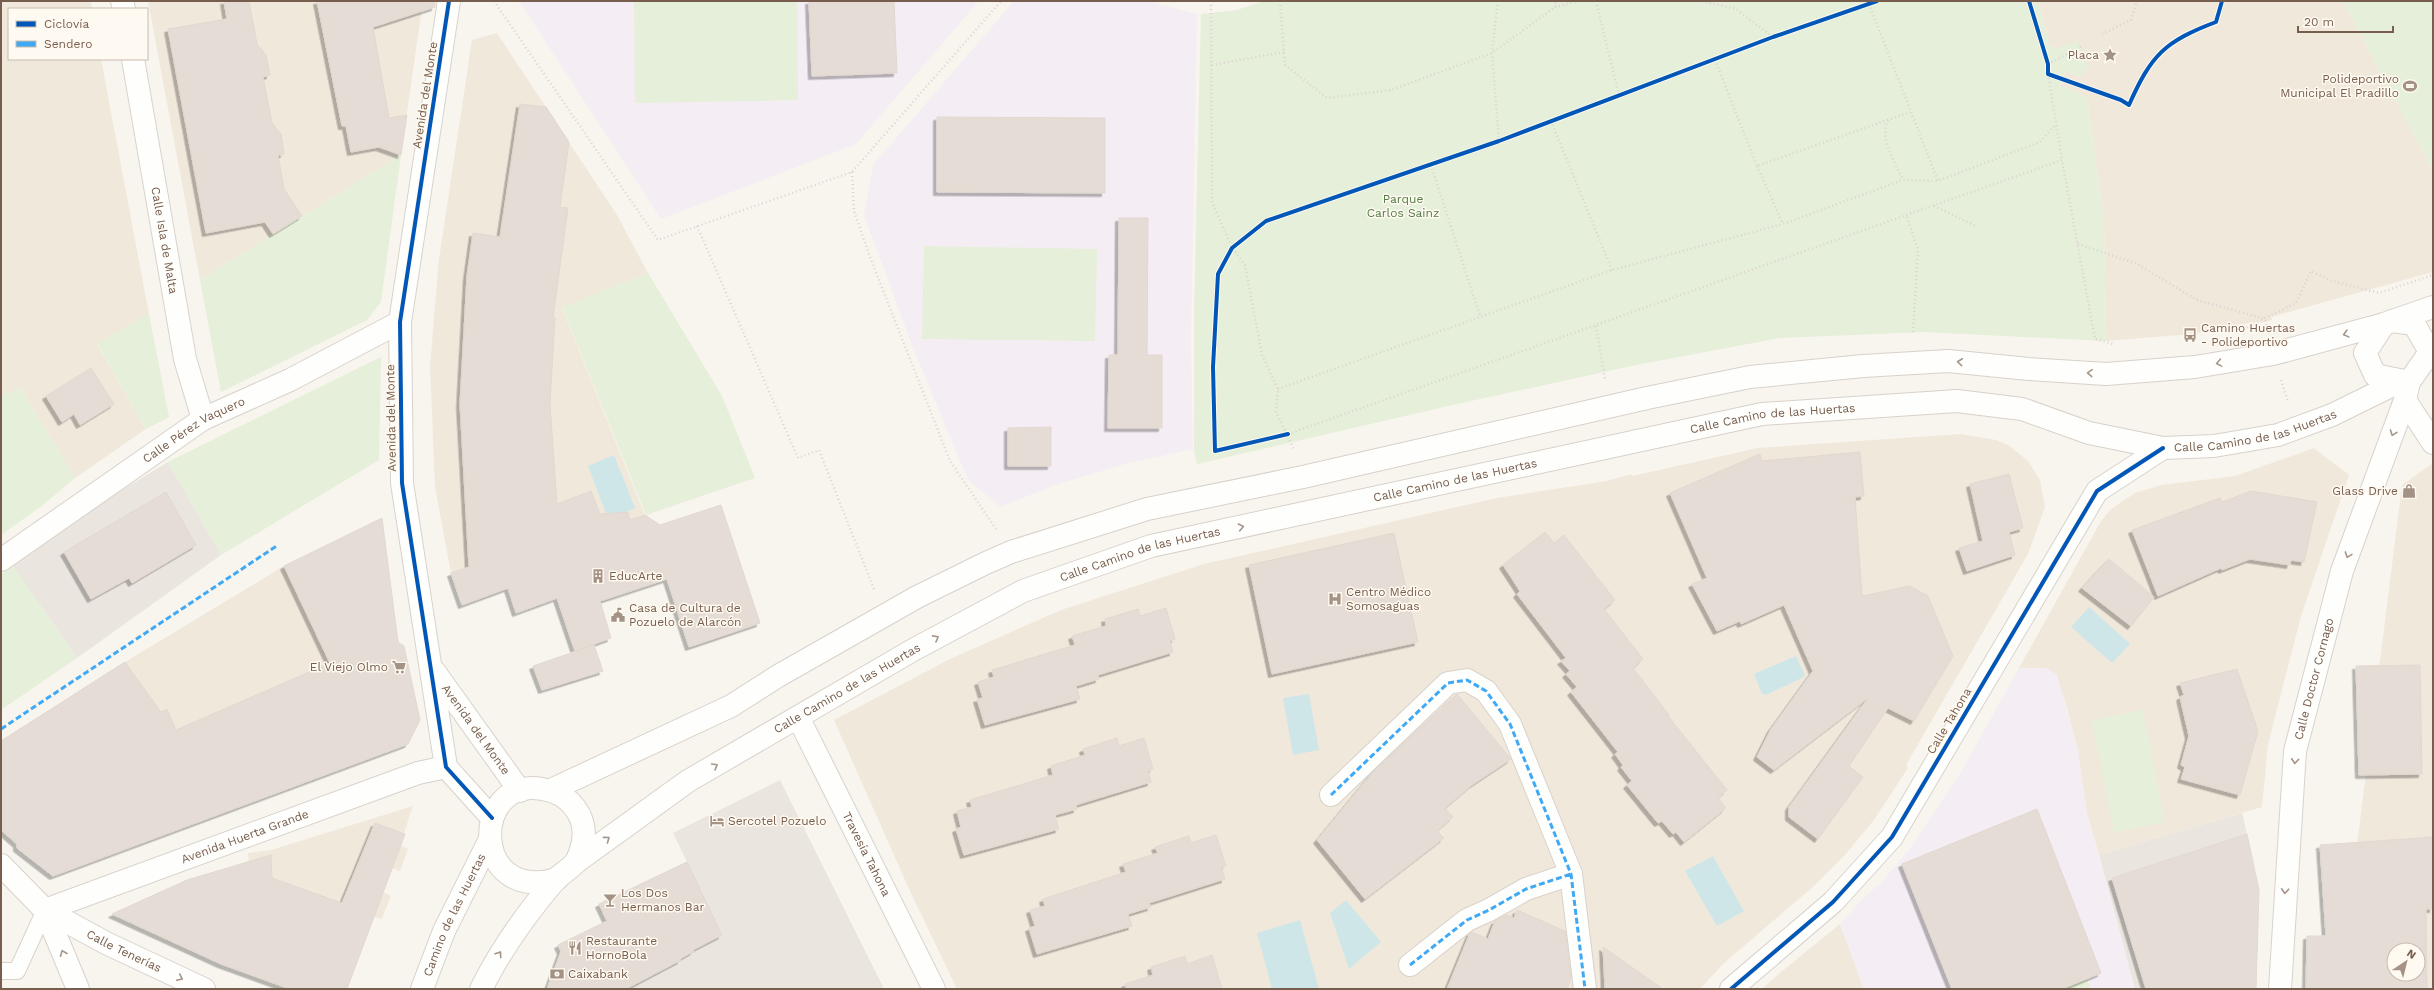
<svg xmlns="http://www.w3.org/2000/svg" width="2434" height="990" viewBox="0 0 2434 990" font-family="'Work Sans',sans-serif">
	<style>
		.residential { fill: #f1e8dc; fill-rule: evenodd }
		.industrial { fill: #ebe5df }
		.education { fill: #f5edf4 }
		.green { fill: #e5efd9 }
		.water { fill: #cfe6e8 }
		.building { fill: #e5ddd5; stroke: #e1d8d0; fill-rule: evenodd; filter: url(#shadow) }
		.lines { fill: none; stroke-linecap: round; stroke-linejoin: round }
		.lane-casing { stroke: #d8d2cc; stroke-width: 18 }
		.street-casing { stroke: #d8d2cc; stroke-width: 24 }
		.secondary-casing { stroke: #d8d1ca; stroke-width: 24 }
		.path { stroke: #dad4d0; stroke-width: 2.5; stroke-dasharray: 1 3; stroke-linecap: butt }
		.lane { stroke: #fefefc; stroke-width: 16 }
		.street { stroke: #fefefc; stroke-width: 22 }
		.secondary { stroke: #fefefc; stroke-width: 22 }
		.quiet { stroke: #3fa9f5; stroke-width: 3; stroke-dasharray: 6 3; stroke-linecap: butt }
		.cycleway-casing { stroke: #fffaf1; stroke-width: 6 }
		.cycleway { stroke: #0057b8; stroke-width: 4 }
		.oneway { stroke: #a6958a }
		.labels { text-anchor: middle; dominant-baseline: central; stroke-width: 3; stroke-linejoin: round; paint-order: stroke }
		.poi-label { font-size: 12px; fill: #775d4d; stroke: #fffaf1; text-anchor: start }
		.street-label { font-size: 12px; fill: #775d4d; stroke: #fffaf1 }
		.park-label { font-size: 12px; fill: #547d45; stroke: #fffaf1 }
	</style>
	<defs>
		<filter id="shadow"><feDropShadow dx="-3.5" dy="3.5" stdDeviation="0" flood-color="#0004"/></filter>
	</defs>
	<rect width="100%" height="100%" fill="#f8f5ee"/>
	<!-- residential -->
	<path class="residential" d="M1,1h90l1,8h-83v50h92l48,255 -52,30 49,85 -71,49 -55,-91 -19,10z
		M148,1h275l-22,154 -201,125z
		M2039,1h304l90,170v101l-162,45 1,3 -12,3 -1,-2 -67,13 -86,7 -2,-120 -17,-124 -27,-11 6,-15 14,6 8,-11 -31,-18 -8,-2z
		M497,33l120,182 31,58 -86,35 83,207 -64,21 -3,-7 -127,44 -16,-86 -5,-121 9,-107 33,-219z
		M1961,434l35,6 14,6 18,15 12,19 5,27 -17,47 -122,211 2,3 -34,52 -30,36 -29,29 -91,78 -24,26h-743l-48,-100 -75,-169 116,-61 111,-49 143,-46 293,-66 110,-17 24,-7 1,2 126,-28z
		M2314,448l35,27 -48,141 -33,128 -6,63 -163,48 -12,-41 -9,-63 -13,-50 -18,-33h-28l82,-147 10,-12 24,-16 26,-8 74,-9z
		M2433,463v526h-94l63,-504zM2394,950h24v24h-24z
		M284,566l113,67 18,87 -414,21 124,-79z
		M413,806l-13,39 8,4 -8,22 -8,-3 -9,24 8,4 -9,23 -131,-38 -3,-28 23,-3z
		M1840,924l24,65h-102l13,-12z"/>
	<!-- industrial -->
	<path class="industrial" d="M168,462l53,93 -144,103 -65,-93 100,-69z
		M780,780l104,209h-337l12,-37 50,-26 -10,-22 88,-42 -14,-29z
		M2242,813l5,21 -52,155h-60l-36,-134z"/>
	<!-- education -->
	<path class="education" d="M519,1h460l-123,143 -195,75z
		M1014,1h134l49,13 -6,324 2,111 -64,14 -71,21 -58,23 -32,-27 -55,-132 -49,-133 9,-50z
		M2019,668h28l10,7 21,76 9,63 48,175h-271l-24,-65 26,-29 13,-10 33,-39 50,-76z"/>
	<!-- green -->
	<path class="green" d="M634,1h163l1,99 -163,3z
		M1264,1h775l10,45 8,2 20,-7 11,25 -8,11 -14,-6 -6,14 27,12 17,124 2,120 -182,-9 -144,6 -144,27 -188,41 -251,58 -3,-13v-139l7,-298 36,-4z
		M2343,1h90v170z
		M401,155l-20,147 -14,18 -146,72 -21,-112z
		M924,246l173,3 -2,92 -173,-2z
		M648,273l74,123 33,82 -109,37 -84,-208z
		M149,314l20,103 -23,12 -49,-86z
		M381,357l-2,103 -158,95 -53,-93z
		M20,387l55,91 -32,27 -42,30v-138z
		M12,565l65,93 -76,52v-135z
		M2143,710l22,112 -51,10 -22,-112z
		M2087,979l3,10h-28z"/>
	<!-- water -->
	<path class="water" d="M614,455l21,53 -27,11 -20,-53z
		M2089,607l41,37 -18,19 -41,-36z
		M1796,656l8,17v4l-38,18 -4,-1 -8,-20z
		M1309,694l10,56 -26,5 -10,-57z
		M1713,856l31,55 -27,15 -32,-55z
		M1346,900l35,42 -32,27 -19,-56z
		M1300,920l19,69h-47l-15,-56z"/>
	<!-- building -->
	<path class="building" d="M224,1h25l8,43 9,11 4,20 -7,2 9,46 9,11 3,20 -6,1 6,34 18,27 -29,18 -8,-12 -59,11 -38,-204 59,-10z
		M317,1h118v6l-62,20 16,91 18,-3 -6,40 -22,-8 -28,5 -5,-26h-4z
		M809,1h85l3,72 -85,3z
		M520,104l26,3 23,35 -9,65 8,1 -15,110h2l-5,86 7,100 34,-13 9,23 28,-2 2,8 15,-5 15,10 61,-20 39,118 -71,24 -22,-68 -67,22 11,37 -36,13 -18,-53 -41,15 -8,-25 -46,17 -11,-32 18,-6 -9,-163 7,-128 6,-43 27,4z
		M937,117l168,1v75l-168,-1z
		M1119,218h29l-1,137h15v73h-54l1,-73h9z
		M91,368l23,36 -34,21 -6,-11 -12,8 -16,-26z
		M1051,427v39h-43v-38z
		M1860,452l4,44 -9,1 7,99 48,-10 18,10 25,60 -39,65 -26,-13 -39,58 14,11 -45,62 -29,-22v-10l79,-109 -94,72 -17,-13 14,-28 42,-58 -29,-66 -43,19 -1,-3 -23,10 -25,-47 15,-6 -37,-85 90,-39 2,7z
		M2009,474l14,54 -14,4 6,23 -48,16 -8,-23 24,-7 -13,-57z
		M2251,491l66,11 -13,60 -13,-2 -1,5 -40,-6 -28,11 -1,-2 -63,28 -26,-66 88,-32 2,4z
		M166,492l30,53 -64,38 -3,-5 -38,21 -27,-47z
		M382,518l16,124 6,4 16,74 -12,24 -355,132 -36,-28v-4l-16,-14v-89l124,-79 36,50 6,-3 9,21 154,-67 -46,-97z
		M1545,532l9,11 10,-8 51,65 -11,9 39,50 -10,9 36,47 -1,1 59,74 -9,8 8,10 -42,34 -8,-10 -3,2 -11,-13 -4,2 -31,-38 5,-4 -11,-14 2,-2 -8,-11 3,-2 -47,-60 6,-5 -11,-13 4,-3 -9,-10 5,-3 -49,-64 3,-3 -17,-26z
		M1394,533l24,109 -146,32 -23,-109z
		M2109,559l45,38 -23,29 -49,-38z
		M1166,608l9,31 -5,2 3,11 -75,23 1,4 -23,7 4,13 -95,26 -8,-26 6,-1 -5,-16 16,-5 -2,-7 83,-25 -3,-9 34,-10 -1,-7 33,-10 2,7z
		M594,645l9,26 -61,19 -9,-24z
		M2420,665l2,109 -63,1 -3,-109z
		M2237,669l21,62 -18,64 -59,-16 4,-12 -4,-2 8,-29 -9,-39 4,-2 -4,-12z
		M1457,694l54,65 -39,26 -27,23 8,9 -16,14 7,7 -79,61 -48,-59 56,-68z
		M1117,738l2,8 25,-8 9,31 -5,2 3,11 -75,23 1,4 -22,6 4,14 -95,26 -8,-26 5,-2 -4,-16 15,-4 -2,-7 83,-25 -2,-9 34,-11 -2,-6z
		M2037,809l64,164 -39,16h-110l-50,-125z
		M375,823l30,11 -58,155h-57l-69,-25 -109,-50 75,-34 84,-25 1,23 70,25z
		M2247,834l12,56 -3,99h-110l-34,-111z
		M1216,835l10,31 -5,1 4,12 -76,24 2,4 -23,7 4,12 -95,28 -8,-26 6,-2 -5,-16 15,-4 -2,-7 83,-27 -3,-8 35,-11 -3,-6 34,-11 2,7z
		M2433,837v72h-7l1,80h-121l1,-53h19l-6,-91zM2394,950h24v24h-24z
		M687,862l35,73 -29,15 1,1 -14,8 1,1 -55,29h-79l14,-38 -3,-6 49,-24 -8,-17z
		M1517,910l48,21 6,47 -4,11h-120l23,-56 2,-1 16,7 7,-18 11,-6 8,3z
		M1603,947l60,42h-58z
		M1212,955l10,34h-96l-1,-5 28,-9 -2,-8 34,-11 2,8z"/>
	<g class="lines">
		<defs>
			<path id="lane" d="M1,971h16l28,-61"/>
			<g id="street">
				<path d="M122,1l2,8"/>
				<path d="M449,1l-49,321 2,161 44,284 46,51"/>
				<path id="s1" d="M133,59l52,300 18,60"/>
				<path d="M2405,400l28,43"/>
				<path id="s2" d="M1,560l202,-141 87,-39 110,-58"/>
				<path id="s3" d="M434,671l86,120"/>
				<path id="s4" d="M799,719l135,270"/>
				<path d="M1331,795l117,-112 19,-3 19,11 24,33 61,150 14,115"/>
				<path id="s5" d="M1,865l44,45 63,34 96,45"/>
				<path id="s6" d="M45,910l373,-137 28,-6"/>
				<path d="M45,910l33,79"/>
				<path d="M1410,965l57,-45 22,-10 37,-21 45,-15"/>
				<path d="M1731,989l102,-87 59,-65 205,-346 66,-43"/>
				<path id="s7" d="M2280,989l15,-238 47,-180 63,-171 4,-18"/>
			</g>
			<g id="secondary">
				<path d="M2384,324l-19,29 10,22 34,7 21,-30 -16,-28 -22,-3"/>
				<path d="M551,790l180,-84 47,-30 139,-79 69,-34 25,-11 136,-43 156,-32 344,-79 103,-21 113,-11 85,-5 81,8 77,5 89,-7 78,-13 111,-30 49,-17"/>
				<path d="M557,879c-87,25 -86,-103 -15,-90 13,2 25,8 33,19 13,17 10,36 1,54"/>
				<path id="s8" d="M422,989l22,-58 45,-90"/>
				<path id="s9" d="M481,989c20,-40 45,-75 74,-109 6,-6 15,-11 21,-18l112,-81 225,-131 110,-59 128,-45 611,-132 195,-13 65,8 67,24 74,15 51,-2 64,-11 54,-20 67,-33"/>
			</g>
		</defs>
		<!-- lane casing -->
		<use href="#lane" class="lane-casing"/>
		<!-- street casing -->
		<use href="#street" class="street-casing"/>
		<!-- secondary casing -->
		<use href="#secondary" class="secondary-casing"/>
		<!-- path -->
		<path class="path" d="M494,1l164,239 194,-68 149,-171
			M1211,1l1,201 20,46 13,17 17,90 16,34 -2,23 18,38
			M1280,1l5,64 42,33 64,-8 101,-37 63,-46 1,-6
			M1498,1l-6,52 7,88
			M1596,1l23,94
			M1702,1l34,8 37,28
			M1869,4l69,177
			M1555,7l23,-6
			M2102,34l29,-14 6,-19
			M1715,60l42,106 153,-54
			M2048,64l34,-18
			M1212,65l72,-13
			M2048,74l14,86
			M1888,120c-9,20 7,42 15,60
			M1551,121l61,149
			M1431,165l49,151
			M1757,166l26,58
			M852,172l2,39 16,46 80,204 46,68
			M1934,206l42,20
			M1907,217l11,32 -5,83
			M697,226l101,232 21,-8 55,139
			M2078,244l57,19 62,37 68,19 2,8
			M1596,326l9,53
			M2243,329l53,-26 15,-32 21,10 47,12 54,-18
			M2281,380l7,22
			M1278,389l334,-119 171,-46 120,-44 35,1 102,-39 16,-18
			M1288,434l774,-274 33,179 18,5"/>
		<!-- lane -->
		<use href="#lane" class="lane"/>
		<!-- street -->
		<use href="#street" class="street"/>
		<!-- secondary -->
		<use href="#secondary" class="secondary"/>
		<!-- quiet -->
		<path class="quiet" d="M1,729l277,-184
			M1331,795l117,-112 19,-3 19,11 24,33 61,150 14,115
			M1410,965l57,-45 22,-10 37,-21 45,-15"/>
		<defs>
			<path id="cycleway" d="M449,1l-49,321 2,161 44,284 46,51
				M2029,1l19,63v10l73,26 8,5c22,-50 36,-64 87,-83l6,-21
				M1288,434l-73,17 -2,-84 5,-93 14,-26 34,-27 233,-80 274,-104 104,-36
				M1731,989l102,-87 59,-65 205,-346 66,-43"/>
		</defs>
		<!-- cycleway casing -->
		<use href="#cycleway" class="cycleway-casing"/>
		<!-- cycleway -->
		<use href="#cycleway" class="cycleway"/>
	</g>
	<!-- one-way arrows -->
	<defs><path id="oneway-chevron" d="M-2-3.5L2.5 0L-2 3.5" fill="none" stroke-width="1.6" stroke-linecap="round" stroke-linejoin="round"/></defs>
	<g class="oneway">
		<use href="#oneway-chevron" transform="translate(2346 334) rotate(165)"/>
		<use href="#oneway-chevron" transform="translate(1960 362) rotate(-174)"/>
		<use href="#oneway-chevron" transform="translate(2219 363) rotate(170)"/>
		<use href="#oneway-chevron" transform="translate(2090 373) rotate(-177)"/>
		<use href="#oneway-chevron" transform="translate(2393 433) rotate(110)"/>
		<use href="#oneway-chevron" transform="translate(1241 527) rotate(-12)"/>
		<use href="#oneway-chevron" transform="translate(2348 555) rotate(110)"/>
		<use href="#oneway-chevron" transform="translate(936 638) rotate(-29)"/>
		<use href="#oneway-chevron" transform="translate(2295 761) rotate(94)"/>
		<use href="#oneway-chevron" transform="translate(715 766) rotate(-30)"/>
		<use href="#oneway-chevron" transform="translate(607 839) rotate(-36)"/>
		<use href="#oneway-chevron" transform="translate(2285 891) rotate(93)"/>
		<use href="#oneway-chevron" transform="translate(63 953) rotate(-112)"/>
		<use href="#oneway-chevron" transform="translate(499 954) rotate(-56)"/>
		<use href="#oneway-chevron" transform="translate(180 978) rotate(25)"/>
	</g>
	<!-- icons -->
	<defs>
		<symbol id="sight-bare" viewBox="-9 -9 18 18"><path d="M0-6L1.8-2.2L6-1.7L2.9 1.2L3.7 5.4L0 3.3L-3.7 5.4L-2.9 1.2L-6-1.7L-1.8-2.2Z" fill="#a49285" stroke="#fffaf1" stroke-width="2.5" paint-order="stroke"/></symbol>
		<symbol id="stadium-bare" viewBox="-9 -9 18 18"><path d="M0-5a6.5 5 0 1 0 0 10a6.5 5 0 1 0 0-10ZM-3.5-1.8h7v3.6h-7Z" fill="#a49285" stroke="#fffaf1" stroke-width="2.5" paint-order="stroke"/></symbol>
		<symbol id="bus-bare" viewBox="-9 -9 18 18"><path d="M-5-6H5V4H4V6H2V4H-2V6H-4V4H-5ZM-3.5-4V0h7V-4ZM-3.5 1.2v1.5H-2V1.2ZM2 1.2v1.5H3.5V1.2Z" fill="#a49285" stroke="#fffaf1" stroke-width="2.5" paint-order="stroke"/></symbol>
		<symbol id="shop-bare" viewBox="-9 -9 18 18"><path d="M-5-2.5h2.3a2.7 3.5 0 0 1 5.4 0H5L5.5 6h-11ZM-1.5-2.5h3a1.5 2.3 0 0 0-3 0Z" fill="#a49285" stroke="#fffaf1" stroke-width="2.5" paint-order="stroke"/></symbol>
		<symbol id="building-bare" viewBox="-9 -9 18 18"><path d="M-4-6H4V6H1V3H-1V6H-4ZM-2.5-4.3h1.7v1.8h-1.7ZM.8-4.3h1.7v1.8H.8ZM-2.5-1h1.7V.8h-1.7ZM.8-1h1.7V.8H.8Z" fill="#a49285" stroke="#fffaf1" stroke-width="2.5" paint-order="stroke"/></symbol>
		<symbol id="hospital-bare" viewBox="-9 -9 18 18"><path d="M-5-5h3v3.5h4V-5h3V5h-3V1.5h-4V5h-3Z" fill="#a49285" stroke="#fffaf1" stroke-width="2.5" paint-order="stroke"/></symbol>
		<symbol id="civic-bare" viewBox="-9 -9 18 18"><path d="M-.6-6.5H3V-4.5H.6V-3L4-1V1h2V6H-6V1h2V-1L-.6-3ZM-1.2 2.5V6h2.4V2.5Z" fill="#a49285" stroke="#fffaf1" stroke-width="2.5" paint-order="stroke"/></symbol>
		<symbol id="supermarket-bare" viewBox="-9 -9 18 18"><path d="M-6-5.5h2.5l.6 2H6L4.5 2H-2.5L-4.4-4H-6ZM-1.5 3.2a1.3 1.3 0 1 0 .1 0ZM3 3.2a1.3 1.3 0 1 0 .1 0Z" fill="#a49285" stroke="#fffaf1" stroke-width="2.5" paint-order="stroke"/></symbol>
		<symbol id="hotel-bare" viewBox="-9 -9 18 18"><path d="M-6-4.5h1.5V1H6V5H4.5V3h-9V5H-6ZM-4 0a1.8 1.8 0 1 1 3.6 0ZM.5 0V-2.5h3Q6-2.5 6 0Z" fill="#a49285" stroke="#fffaf1" stroke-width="2.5" paint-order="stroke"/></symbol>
		<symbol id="bar-bare" viewBox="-9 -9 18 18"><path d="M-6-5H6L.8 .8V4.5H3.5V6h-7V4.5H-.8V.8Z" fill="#a49285" stroke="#fffaf1" stroke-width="2.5" paint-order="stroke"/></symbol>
		<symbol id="restaurant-bare" viewBox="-9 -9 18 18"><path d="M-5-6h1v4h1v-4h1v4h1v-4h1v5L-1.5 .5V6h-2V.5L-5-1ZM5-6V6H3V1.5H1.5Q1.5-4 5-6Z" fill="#a49285" stroke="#fffaf1" stroke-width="2.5" paint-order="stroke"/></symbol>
		<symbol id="bank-bare" viewBox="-9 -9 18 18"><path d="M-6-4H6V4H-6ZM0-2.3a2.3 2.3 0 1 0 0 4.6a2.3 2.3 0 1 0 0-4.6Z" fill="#a49285" stroke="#fffaf1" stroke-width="2.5" paint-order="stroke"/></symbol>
	</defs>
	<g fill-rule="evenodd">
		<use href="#sight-bare" x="2100" y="45" width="20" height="20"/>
		<use href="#stadium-bare" x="2400" y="76" width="20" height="20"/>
		<use href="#bus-bare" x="2180" y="325" width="20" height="20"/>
		<use href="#shop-bare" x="2399" y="481" width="20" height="20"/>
		<use href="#building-bare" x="588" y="566" width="20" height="20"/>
		<use href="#hospital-bare" x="1325" y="589" width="20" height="20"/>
		<use href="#civic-bare" x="608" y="605" width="20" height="20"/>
		<use href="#supermarket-bare" x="389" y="657" width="20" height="20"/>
		<use href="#hotel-bare" x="707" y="811" width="20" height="20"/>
		<use href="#bar-bare" x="600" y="890" width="20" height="20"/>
		<use href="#restaurant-bare" x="565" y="938" width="20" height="20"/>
		<use href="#bank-bare" x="547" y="964" width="20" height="20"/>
	</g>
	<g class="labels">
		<!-- poi labels -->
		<g class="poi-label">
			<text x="2099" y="55" text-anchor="end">Placa</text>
			<text x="2399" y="79" text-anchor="end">Polideportivo<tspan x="2399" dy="14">Municipal El Pradillo</tspan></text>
			<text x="2201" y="328">Camino Huertas<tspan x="2201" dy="14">- Polideportivo</tspan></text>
			<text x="2398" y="491" text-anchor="end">Glass Drive</text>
			<text x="609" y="576">EducArte</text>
			<text x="1346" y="592">Centro Médico<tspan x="1346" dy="14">Somosaguas</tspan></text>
			<text x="629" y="608">Casa de Cultura de<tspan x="629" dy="14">Pozuelo de Alarcón</tspan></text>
			<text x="388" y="667" text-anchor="end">El Viejo Olmo</text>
			<text x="728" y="821">Sercotel Pozuelo</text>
			<text x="621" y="893">Los Dos<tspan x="621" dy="14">Hermanos Bar</tspan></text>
			<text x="586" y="941">Restaurante<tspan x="586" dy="14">HornoBola</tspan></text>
			<text x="568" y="974">Caixabank</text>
		</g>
		<!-- street labels -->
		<g class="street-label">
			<text transform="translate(425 95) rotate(-81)">Avenida del Monte</text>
			<text stroke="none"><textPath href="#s1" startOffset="184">Calle Isla de Malta</textPath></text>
			<text transform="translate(391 418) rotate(-91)">Avenida del Monte</text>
			<text stroke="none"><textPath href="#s9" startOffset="1454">Calle Camino de las Huertas</textPath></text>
			<text stroke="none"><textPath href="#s9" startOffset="1946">Calle Camino de las Huertas</textPath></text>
			<text stroke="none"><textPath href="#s2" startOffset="233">Calle Pérez Vaquero</textPath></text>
			<text stroke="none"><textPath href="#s9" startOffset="1130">Calle Camino de las Huertas</textPath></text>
			<text stroke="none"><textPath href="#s9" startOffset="806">Calle Camino de las Huertas</textPath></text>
			<text stroke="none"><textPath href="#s7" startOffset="313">Calle Doctor Cornago</textPath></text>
			<text stroke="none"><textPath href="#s9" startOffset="482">Calle Camino de las Huertas</textPath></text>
			<text transform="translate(1949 721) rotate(-59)">Calle Tahona</text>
			<text stroke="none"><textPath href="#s3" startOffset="72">Avenida del Monte</textPath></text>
			<text stroke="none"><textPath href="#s6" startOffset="213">Avenida Huerta Grande</textPath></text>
			<text stroke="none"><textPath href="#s4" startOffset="151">Travesía Tahona</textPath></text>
			<text stroke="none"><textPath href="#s8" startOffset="81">Camino de las Huertas</textPath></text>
			<text stroke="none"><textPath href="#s5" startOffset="152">Calle Tenerías</textPath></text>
		</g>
		<!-- park labels -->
		<g class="park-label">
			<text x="1403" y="199">Parque<tspan x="1403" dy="14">Carlos Sainz</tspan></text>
		</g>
	</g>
	<!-- border -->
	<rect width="2434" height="990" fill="none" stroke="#775d4d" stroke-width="4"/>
	<!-- legend -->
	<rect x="8" y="8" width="140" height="52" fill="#fffaf1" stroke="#c9bbaf"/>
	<rect x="16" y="21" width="20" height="6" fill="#0057b8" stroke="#c9bbaf"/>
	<text x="44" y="28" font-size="12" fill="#775d4d">Ciclovía</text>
	<rect x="16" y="41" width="20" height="6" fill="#3fa9f5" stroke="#c9bbaf"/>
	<text x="44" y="48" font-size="12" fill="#775d4d">Sendero</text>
	<!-- north arrow -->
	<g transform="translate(2406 962) rotate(35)"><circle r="19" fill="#fffaf1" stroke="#c9bbaf"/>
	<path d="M0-3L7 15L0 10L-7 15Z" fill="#a49285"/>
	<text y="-6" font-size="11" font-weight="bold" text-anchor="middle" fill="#775d4d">N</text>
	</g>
	<!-- scale -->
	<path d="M2298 26v6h95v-6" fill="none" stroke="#775d4d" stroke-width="2"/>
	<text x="2304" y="26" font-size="12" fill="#775d4d" stroke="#fffaf1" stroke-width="3" paint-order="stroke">20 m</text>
</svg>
